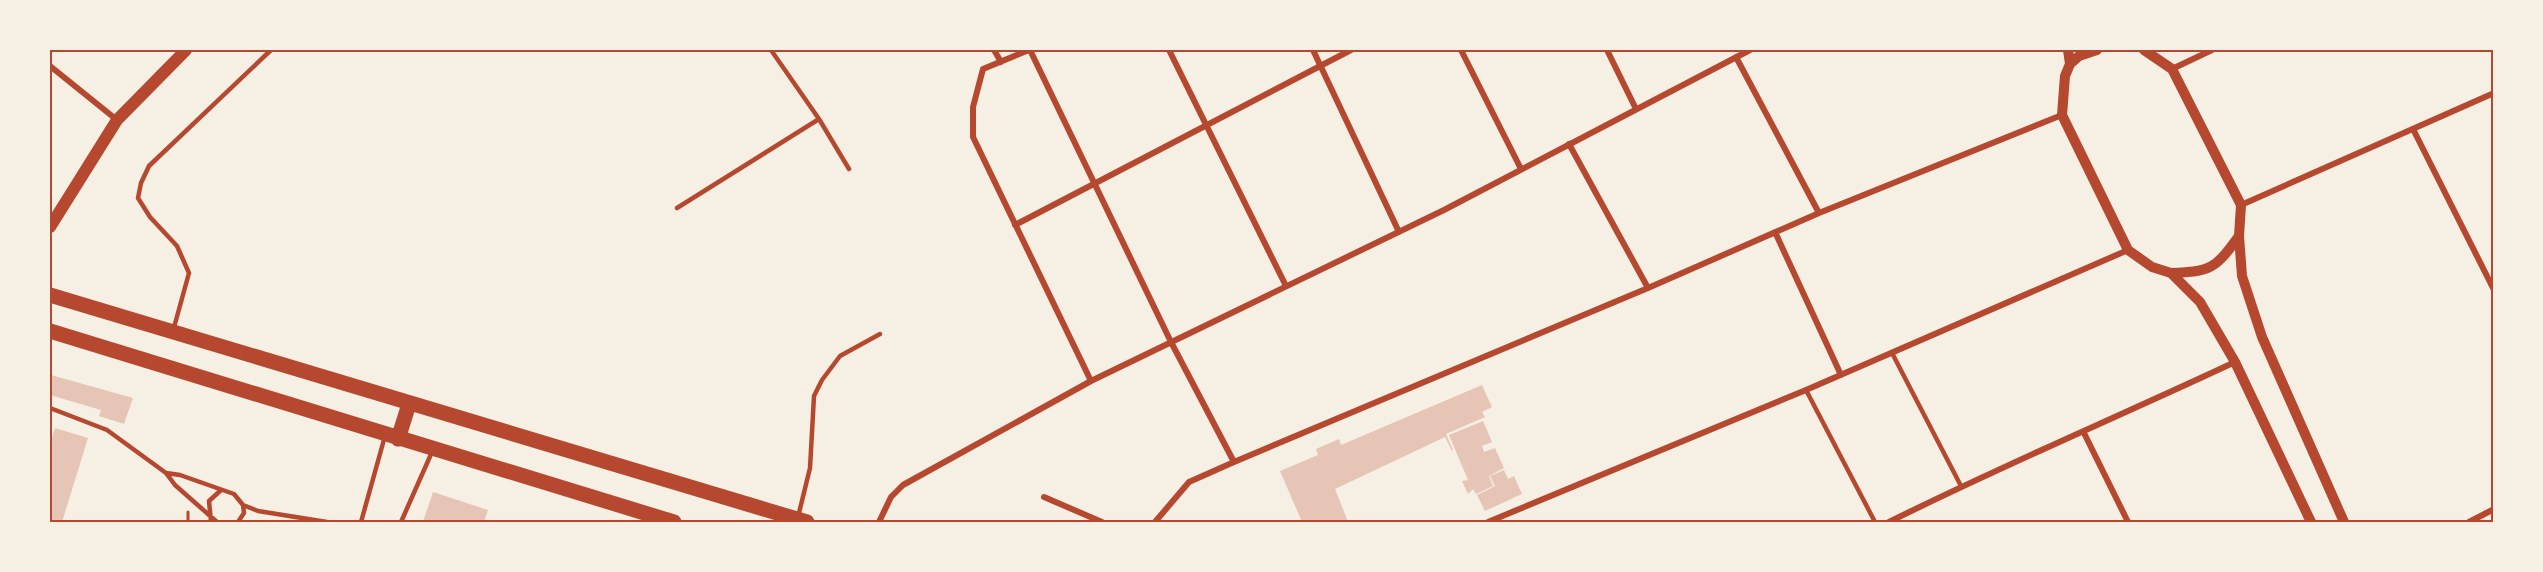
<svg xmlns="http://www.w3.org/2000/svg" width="2543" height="572" viewBox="0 0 2543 572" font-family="'PT Sans',sans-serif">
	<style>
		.building { fill: #e6c5b7 }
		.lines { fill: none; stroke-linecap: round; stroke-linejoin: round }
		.path { stroke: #b5482f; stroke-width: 3 }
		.service { stroke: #b5482f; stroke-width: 4.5 }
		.minor { stroke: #b5482f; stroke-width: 6 }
		.tertiary { stroke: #b5482f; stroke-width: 10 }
		.secondary { stroke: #b5482f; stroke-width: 12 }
		.primary { stroke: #b5482f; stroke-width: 15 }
		.neatline { fill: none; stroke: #b5482f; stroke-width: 2 }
	</style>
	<rect width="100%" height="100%" fill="#f6efe4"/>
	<!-- building -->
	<path class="building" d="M51,375l82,23 -9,26 -25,-8 2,-6 -51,-15z
		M1482,385l10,22 -10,5 3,5 -39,17 7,16 -1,1 -7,-14 -110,52 13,33h-46l-22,-51 38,-16 -2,-6 23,-10 2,6z
		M1483,421l9,21 -10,4 2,6 11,-4 9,20 -15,8 4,10 -17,8 -3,-5 -5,5 -6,-13 6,-1 -19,-45z
		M55,428l33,10 -26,84h-12v-78z
		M1504,470l4,9 6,-3 8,18 -37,17 -8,-16 18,-9 -5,-10z
		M433,492l55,18 -4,12h-61z"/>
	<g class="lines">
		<!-- path -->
		<path class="path" d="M188,522v-10"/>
		<!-- service -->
		<path class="service" d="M771,50l48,69 30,50
			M677,208l142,-89
			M173,331l16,-58 -12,-27 -27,-29 -12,-19 3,-15 8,-17 122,-116
			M1892,353l69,133
			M1806,390l69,132
			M50,408l57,22 59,43 9,12 42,37
			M166,473l14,2 54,19 9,11 15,6 69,11
			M798,517l12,-49 4,-72 8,-16 18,-24 40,-22
			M211,522l-2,-21 11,-10
			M238,522l6,-9 -1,-8
			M361,522l24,-86
			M401,522l31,-70"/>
		<!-- minor -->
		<path class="minor" d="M994,50l7,12
			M1029,50l-46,19 -10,38v30l118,244
			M1030,50l141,292 63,120
			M1169,50l117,236
			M1313,50l86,182
			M1461,50l60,119
			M1607,50l29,59
			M1736,57l83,156
			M50,66l67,54
			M2172,69l40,-19
			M2413,129l81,161
			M1569,144l79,144
			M2241,205l253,-112
			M1015,225l336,-175
			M1775,232l66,143
			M2084,433l44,89
			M1044,497l58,25
			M879,522l12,-25 12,-12 188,-104 353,-171 306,-160
			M1155,522l34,-40 45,-20 414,-174 171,-75 243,-98
			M1488,522l318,-132 322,-140
			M1889,522c114,-57 231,-106 346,-160
			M2469,522l25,-13"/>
		<!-- tertiary -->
		<path class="tertiary" d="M2068,50l2,14 -5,12 -3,39 66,135 24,17 19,6 29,29 35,60 76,160
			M2144,50l28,19 69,136 -2,31 3,40 20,61 82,185
			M2070,64l9,-8 18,-6
			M2171,273c40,-1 45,-5 68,-37"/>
		<!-- secondary -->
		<path class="secondary" d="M50,227l67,-107 69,-70"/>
		<!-- primary -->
		<path class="primary" d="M50,295l757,227
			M50,331l624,191
			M398,439l11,-35"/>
	</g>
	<!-- border -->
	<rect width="2543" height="572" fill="none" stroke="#f6efe4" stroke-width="102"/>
	<rect x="51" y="51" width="2441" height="470" class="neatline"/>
</svg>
